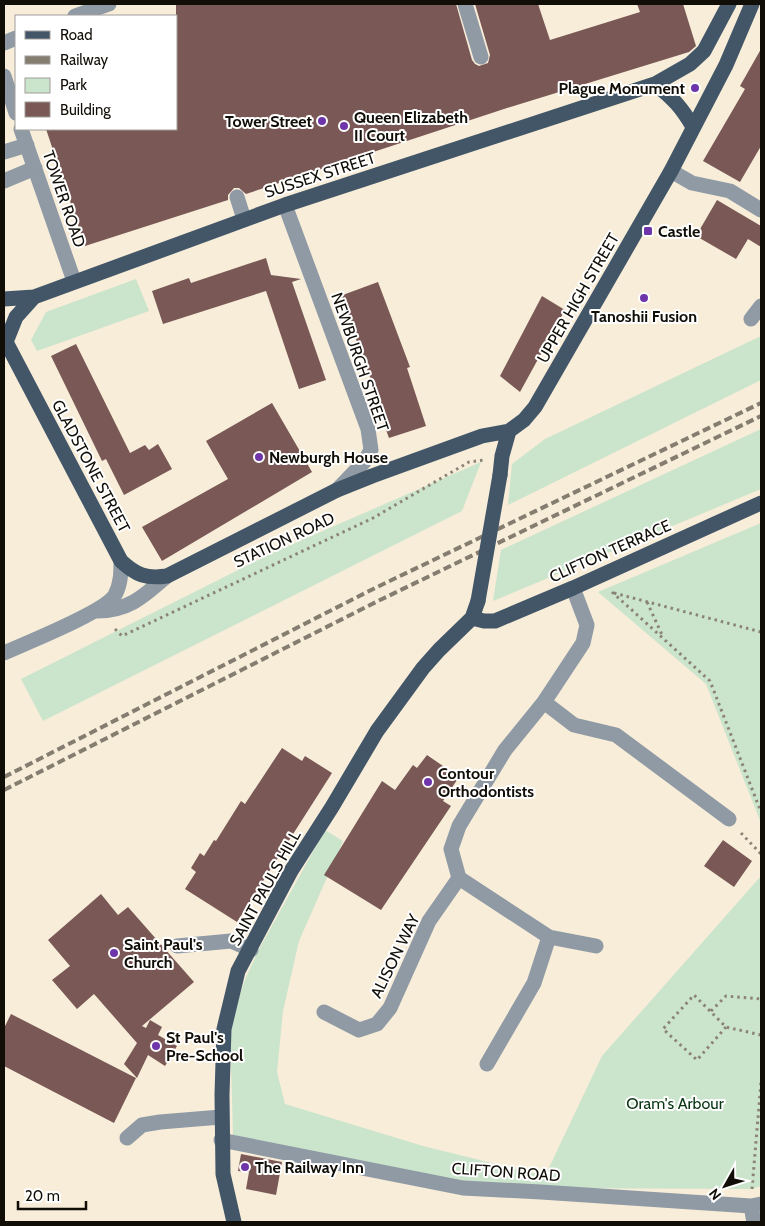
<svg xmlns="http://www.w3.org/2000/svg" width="765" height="1226" viewBox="0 0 765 1226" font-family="Cabin,sans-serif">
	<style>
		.green { fill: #cbe4cc }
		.building { fill: #7a5855 }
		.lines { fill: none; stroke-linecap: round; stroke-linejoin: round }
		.path { stroke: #8b8476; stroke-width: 3; stroke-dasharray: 2.5 4; stroke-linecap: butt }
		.minor { stroke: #8f9aa5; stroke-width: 15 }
		.major { stroke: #425668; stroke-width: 15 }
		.rail { stroke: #847d70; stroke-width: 4; stroke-dasharray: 8 4; stroke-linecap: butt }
		.major-bridge { stroke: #425668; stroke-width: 15 }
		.poi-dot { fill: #6e34aa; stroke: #fff; stroke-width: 2 }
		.labels { text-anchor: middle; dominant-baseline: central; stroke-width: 4; stroke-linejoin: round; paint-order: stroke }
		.poi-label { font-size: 16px; font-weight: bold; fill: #110d07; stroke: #fff; text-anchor: start }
		.street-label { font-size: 16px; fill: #110d07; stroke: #fff }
		.park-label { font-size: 16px; fill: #0a3512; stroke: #fff }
	</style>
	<rect width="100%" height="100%" fill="#f7edd9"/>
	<!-- green -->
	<path class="green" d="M136,279l13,32 -112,40 -6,-11 15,-28z
		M761,336v44l-253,125 4,-41 33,-25z
		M761,429v60l-268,112 8,-51z
		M481,462l-19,49 -419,210 -22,-42 249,-125z
		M761,523v300l-55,-139 -108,-92z
		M325,830l18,11 -44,100 -16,70 -6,61 8,32 138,42 122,30 57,-120 159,-180v310l-9,3 -212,-1 -81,-6 -226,-47 -3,-108 14,-45 14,-31z"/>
	<!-- building -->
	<path class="building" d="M176,4h280l16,56 3,4 4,2 9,-3 2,-8 -15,-51h63l12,36 90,-28 -3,-8h46l13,42 -7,6 -182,56 -261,86 -7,-6h-5l-6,7v5l-143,46 -39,-117h130z
		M761,49v97l-21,36 -37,-21 42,-72 -5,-3z
		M717,200l44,26v21l-13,-8 -12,20 -40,-23z
		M266,258l5,17 30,4 -9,3 34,98 -27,9 -33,-98 -103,33 -11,-33 37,-13 2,5z
		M378,282l32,85 -3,1 19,58 -37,12 -12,-33 3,-1 -40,-108z
		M542,296l23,14 -45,82 -20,-16z
		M76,344l54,109 15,-8 4,5 9,-6 14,25 -48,26 -18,-36 -4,2 -51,-105z
		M272,403l40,69 -150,89 -20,-34 86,-48 -22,-38z
		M282,748l20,13 3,-5 27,17 -95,149 -52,-33 11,-17 -5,-4 9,-15 4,3 10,-16 2,1 25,-40 4,3z
		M427,755l32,22 -16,24 8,5 -70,104 -57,-35 58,-94 13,9 18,-25 4,3z
		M723,840l29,21 -18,26 -30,-21z
		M101,894l17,21 10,-8 66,75 -52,44 4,2 4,-8 12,7 -4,8 19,11 -12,20 -17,-11 -11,23 -13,-14 13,-21 -43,-49 -17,15 -25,-29 18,-14 -22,-26z
		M11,1014l125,64 -22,45 -110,-57v-38z
		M241,1154l41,8 -6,33 -30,-6 3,-17 -11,-1z"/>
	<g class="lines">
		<!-- path -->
		<path class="path" d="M612,592l98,89 51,131
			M614,593l147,39
			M647,602l16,35
			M115,629l7,7 251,-118 96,-56 15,-2
			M741,833l20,21
			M711,1011l15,-15 35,3
			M726,1027l-29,33 -34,-31 31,-34 32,32 35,8
			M752,1189l9,-107"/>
		<!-- minor -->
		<path class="minor" d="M465,4l16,53
			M75,16l34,-12
			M4,43l12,-5
			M4,76l12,37
			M21,129l53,152
			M4,152l23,-7
			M671,171l21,12 38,8 31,19
			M4,181l31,-13
			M237,197l7,22
			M285,205l83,224 3,21 -7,12 -27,28
			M751,319l10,-13
			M97,611c32,0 47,-15 70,-35
			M4,653c22,-10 101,-41 111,-58 6,-11 6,-23 6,-34
			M544,702l30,23 42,10 113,84
			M459,878l90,59 47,9
			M177,946l54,-5 20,9
			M324,1012l35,18 18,-6 13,-16 39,-87 30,-43 -8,-29 8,-23 46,-76 39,-48 39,-59 4,-18 -14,-37
			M487,1064l47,-81 15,-46
			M127,1138l15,-13 18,-3 61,-5
			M221,1140l242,48 78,4 210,14 10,-2
			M751,1206l3,16"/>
		<!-- major -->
		<path class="major" d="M655,84c18,14 27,24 38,43
			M4,299l30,-2 251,-92 370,-121 35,-20 14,-13 25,-47
			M4,341l2,1 115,219c15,14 25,18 46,15l170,-86 35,-14 110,-40 27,-5
			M6,342l10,-25 18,-20
			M500,475l2,-19 7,-25 15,-11 11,-13 136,-236 55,-106 26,-61
			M472,618l12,3h11l78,-33 188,-85
			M234,1222l-11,-48 -1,-79 2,-66 14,-58 53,-100 41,-64 45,-76 46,-63 16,-18 33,-32 6,-17"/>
		<!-- rail -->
		<path class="rail" d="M4,777l371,-189 386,-185
			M4,790l376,-190 381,-184"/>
		<!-- major-bridge -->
		<path class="major-bridge" d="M478,601l22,-126"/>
	</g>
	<!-- markers -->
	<g class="poi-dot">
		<circle cx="695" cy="88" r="5"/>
		<circle cx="322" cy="121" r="5"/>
		<circle cx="344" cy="126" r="5"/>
		<rect x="643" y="226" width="10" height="10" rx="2.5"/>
		<circle cx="644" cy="298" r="5"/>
		<circle cx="259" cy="457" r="5"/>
		<circle cx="428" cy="782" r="5"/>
		<circle cx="114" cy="953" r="5"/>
		<circle cx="156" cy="1046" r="5"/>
		<circle cx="245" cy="1167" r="5"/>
	</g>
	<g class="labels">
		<!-- poi labels -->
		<g class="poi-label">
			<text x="685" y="88" text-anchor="end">Plague Monument</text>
			<text x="354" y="117">Queen Elizabeth<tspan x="354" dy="18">II Court</tspan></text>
			<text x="312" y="121" text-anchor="end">Tower Street</text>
			<text x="658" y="231">Castle</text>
			<text x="644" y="316" text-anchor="middle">Tanoshii Fusion</text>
			<text x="269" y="457">Newburgh House</text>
			<text x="438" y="773">Contour<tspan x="438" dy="18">Orthodontists</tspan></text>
			<text x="124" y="944">Saint Paul's<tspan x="124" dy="18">Church</tspan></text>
			<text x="166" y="1037">St Paul's<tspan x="166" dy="18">Pre-School</tspan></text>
			<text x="255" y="1167">The Railway Inn</text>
		</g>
		<!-- street labels -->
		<g class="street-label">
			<text transform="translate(320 175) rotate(-18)">SUSSEX STREET</text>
			<text transform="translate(64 199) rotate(71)">TOWER ROAD</text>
			<text transform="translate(578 298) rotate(-60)">UPPER HIGH STREET</text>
			<text transform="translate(360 362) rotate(71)">NEWBURGH STREET</text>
			<text transform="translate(91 466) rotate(62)">GLADSTONE STREET</text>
			<text transform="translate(284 540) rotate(-25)">STATION ROAD</text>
			<text transform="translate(610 551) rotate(-24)">CLIFTON TERRACE</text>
			<text transform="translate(265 888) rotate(-61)">SAINT PAULS HILL</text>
			<text transform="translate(395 956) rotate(-64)">ALISON WAY</text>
			<text transform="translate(506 1172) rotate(4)">CLIFTON ROAD</text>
		</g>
		<!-- park labels -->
		<g class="park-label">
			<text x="675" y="1103">Oram's Arbour</text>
		</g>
	</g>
	<!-- border -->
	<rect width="765" height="1226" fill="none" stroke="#110d07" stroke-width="10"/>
	<!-- legend -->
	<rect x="15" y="15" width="162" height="115" fill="#ffffff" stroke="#a09e9c"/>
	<rect x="25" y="31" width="25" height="8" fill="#425668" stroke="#a09e9c"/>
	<text x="60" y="40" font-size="15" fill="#110d07">Road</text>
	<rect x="25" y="56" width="25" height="8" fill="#847d70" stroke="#a09e9c"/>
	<text x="60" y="65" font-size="15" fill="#110d07">Railway</text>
	<rect x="25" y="78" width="25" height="15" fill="#cbe4cc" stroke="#a09e9c"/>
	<text x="60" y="90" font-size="15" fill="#110d07">Park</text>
	<rect x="25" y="102" width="25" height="15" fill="#7a5855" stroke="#a09e9c"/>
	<text x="60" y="115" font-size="15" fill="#110d07">Building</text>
	<!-- north arrow -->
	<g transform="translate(725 1186) rotate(231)" stroke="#ffffff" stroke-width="4" paint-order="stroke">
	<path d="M0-4L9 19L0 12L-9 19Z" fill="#110d07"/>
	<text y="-8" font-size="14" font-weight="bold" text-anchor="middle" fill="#110d07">N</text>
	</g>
	<!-- scale -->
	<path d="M18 1201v8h68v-8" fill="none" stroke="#110d07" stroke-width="2.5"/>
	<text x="25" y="1201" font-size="15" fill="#110d07" stroke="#ffffff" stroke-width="4" paint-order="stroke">20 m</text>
</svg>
